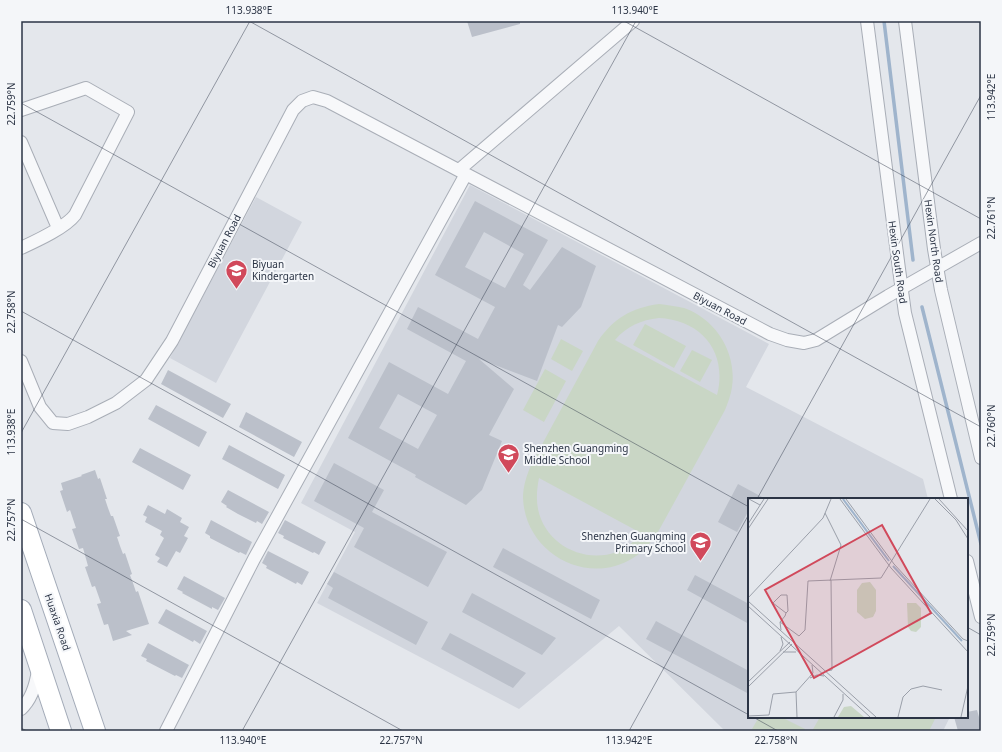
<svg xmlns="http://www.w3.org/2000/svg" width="1002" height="752" viewBox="0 0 1002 752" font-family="'Noto Sans',sans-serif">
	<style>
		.built { fill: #d2d6de }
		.green { fill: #c9d6c5; fill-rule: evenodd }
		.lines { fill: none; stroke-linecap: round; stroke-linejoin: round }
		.stream { stroke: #9fb4cc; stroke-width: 3.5 }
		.building { fill: #bbc0ca; fill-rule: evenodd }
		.minor-casing { stroke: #a9aeb7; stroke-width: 14 }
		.primary-casing { stroke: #a3abb8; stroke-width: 22 }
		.minor { stroke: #f7f8fa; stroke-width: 12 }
		.primary { stroke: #fff; stroke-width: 20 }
		.ticks { fill: none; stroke: #2b3445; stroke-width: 1; stroke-opacity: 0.45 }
		.labels { text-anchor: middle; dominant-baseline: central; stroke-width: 4; stroke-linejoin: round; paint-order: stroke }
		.street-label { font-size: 10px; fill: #2b3445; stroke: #f4f6f9 }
		.poi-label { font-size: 10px; fill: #2b3445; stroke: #f4f6f9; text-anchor: start }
		.inset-river { fill: none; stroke: #9fb4cc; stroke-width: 2 }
		.inset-road { fill: none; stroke: #9a9fa9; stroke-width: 1 }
		.view { fill: #d1495b; fill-opacity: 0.15; stroke: #d1495b; stroke-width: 2 }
		.inset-edge { fill: none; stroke: #2b3445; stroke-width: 2 }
		.neatline { fill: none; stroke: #2b3445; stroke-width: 1.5 }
		.ticks-label { font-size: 10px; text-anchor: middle; fill: #2b3445 }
	</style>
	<rect width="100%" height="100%" fill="#e4e7ec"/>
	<!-- built -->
	<path class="built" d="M470,185l299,159 -23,43 177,92 5,20h-179v218h201l-7,14h-218l-106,-105 -100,83 -202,-106 38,-71 -54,-29z
		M256,197l46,25 -86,161 -46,-25z"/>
	<!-- green -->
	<path class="green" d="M659,304c8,1 17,2 25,4 32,11 53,45 48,79 -1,8 -4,15 -7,23l-67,122c-7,10 -14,20 -25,26 -46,29 -108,-5 -110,-60 0,-12 4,-24 9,-35l66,-122c16,-23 33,-33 61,-37zM659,318c43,2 69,35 58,77l-102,-55c12,-14 26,-20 44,-22zM539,478l102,55v1c-7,7 -14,14 -24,18 -34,12 -72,-8 -79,-43 -2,-10 -1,-21 1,-31z
		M645,324l41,22 -12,22 -41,-23z
		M561,339l22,12 -11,20 -21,-12z
		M692,350l20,10 -12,22 -20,-11z
		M545,369l21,12 -22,41 -21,-12z
		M759,717h22l24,12 -1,2h-48l-4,-2z
		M820,717h116l-7,14h-117z"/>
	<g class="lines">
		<!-- stream -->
		<path class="stream" d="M884,21l29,239
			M922,307l59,237"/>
	</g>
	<!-- building -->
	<path class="building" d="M467,21h53v3l-48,13z
		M475,201l73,39 -25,45 7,5 32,-43 34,19 -15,41 -19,20 -4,-2 -21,56 -58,-22 35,30 -25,46 13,6 -20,49 -16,15 -51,-28 1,-2 -68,-37 41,-76 59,32 18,-33 -59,-32 11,-22 60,32 17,-32 -60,-32zM484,232l40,22 -19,34 -40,-21zM398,394l39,21 -19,34 -39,-21z
		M168,370l63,34 -8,14 -62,-34z
		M156,405l51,27 -8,15 -51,-28z
		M246,412l56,30 -8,15 -55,-30z
		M229,445l56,30 -7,14 -56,-30z
		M140,448l51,27 -8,15 -51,-28z
		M334,463l50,27 -12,22 75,40 -19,35 -74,-40 10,-19 -50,-27z
		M95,470l3,9 2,-1 7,21h-2l3,9 3,8h2l7,20 -3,1 3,9 3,8 2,-1 7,21 -2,1 3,8 3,9 2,-1 11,33 -23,7 6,4 -19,6 -5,-17 -4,1 -7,-21 4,-1 -6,-17 -3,1 -7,-20 3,-1 -5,-18 -4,1 -7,-20 4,-1 -6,-18 -3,2 -7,-21 3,-1 -2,-7 21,-7 -1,-1z
		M738,484l28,15h-17v11l-12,22 -19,-10z
		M228,490l41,22 -7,12 -5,-3 -1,2 -18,-9 -12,-7 1,-1 -6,-4z
		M148,505l17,9 2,-5 15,9 -2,4 9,5 -5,9 4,2 -8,15 -4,-2 -9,16 -10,-5 3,-4 -5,-3 9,-17 -4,-3 2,-4 -17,-9 2,-5 -4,-2z
		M211,520l41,22 -6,13 -6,-3 -1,1 -29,-15v-2l-5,-3z
		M285,520l41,22 -7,13 -5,-3 -1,1 -30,-15 1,-2 -6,-3z
		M503,548l97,52 -9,19 -98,-52z
		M268,551l41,21 -7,13 -5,-3 -1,2 -30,-16 1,-2 -5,-3z
		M334,572l94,50 -12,23 -88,-47 5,-10 -6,-4z
		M695,575l54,29v20l-62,-34z
		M184,576l41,22 -7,12 -6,-3v2l-30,-16 1,-1 -6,-3z
		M472,593l84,45 -14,17 -80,-43z
		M166,609l41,22 -7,13 -6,-4 -1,2 -35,-19z
		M656,621l93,50v23l-103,-55z
		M450,633l76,40 -13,15 -72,-39z
		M148,643l41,22 -7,13 -6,-3 -1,1 -29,-15 1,-2 -6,-3z
		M977,710l4,14v7h-23l-4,-14h13v-5z"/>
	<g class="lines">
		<defs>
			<path id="minor" d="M867,21l32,248 6,44 46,186
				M905,21l29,228 7,41 40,168
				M21,110l65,-22 42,24 -53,103c-10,13 -39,26 -54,33
				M21,142l37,86
				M459,170l174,-149
				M21,361l19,46 13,16 15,1 20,-7 28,-14 30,-23 26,-39 121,-231 9,-9 11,-4 14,4 443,233 17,6 17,3 12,-3 72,-44 93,-53
				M967,561l14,56
				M21,709c11,-10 15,-25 17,-39
				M166,731l88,-172 212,-385"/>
			<path id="primary" d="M21,513l74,218
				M21,610l40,121"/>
		</defs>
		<!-- minor casing -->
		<use href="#minor" class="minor-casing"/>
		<!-- primary casing -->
		<use href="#primary" class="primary-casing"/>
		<!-- minor -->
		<use href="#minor" class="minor"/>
		<!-- primary -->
		<use href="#primary" class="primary"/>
	</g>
	<!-- ticks -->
	<path class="ticks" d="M249,21l732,406M624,21l357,198M21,103l728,404M21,311l728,404M21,433l229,-412M757,499l224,-404M21,519l382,212M967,627l14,8M753,717l25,14M21,728l6,3M242,731l394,-710M629,731l120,-217"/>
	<!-- icons -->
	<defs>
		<symbol id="school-pin" viewBox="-11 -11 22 30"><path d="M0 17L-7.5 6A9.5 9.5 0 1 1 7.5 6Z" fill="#d1495b" stroke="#f4f6f9"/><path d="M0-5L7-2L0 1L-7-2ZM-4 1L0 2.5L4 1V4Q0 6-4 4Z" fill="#fff"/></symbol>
	</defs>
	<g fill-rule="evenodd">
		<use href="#school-pin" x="224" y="258" width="25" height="34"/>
		<use href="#school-pin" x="496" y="442" width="25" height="34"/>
		<use href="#school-pin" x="688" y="530" width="25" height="34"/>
	</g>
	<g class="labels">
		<!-- street labels -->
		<g class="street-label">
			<text transform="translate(224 241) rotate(-62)">Biyuan Road</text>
			<text transform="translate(934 241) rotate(82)">Hexin North Road</text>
			<text transform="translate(898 262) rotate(82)">Hexin South Road</text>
			<text transform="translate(720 308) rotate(28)">Biyuan Road</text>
			<text transform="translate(58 622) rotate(71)">Huaxia Road</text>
		</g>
		<!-- poi labels -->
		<g class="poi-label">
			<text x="252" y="264">Biyuan<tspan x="252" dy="12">Kindergarten</tspan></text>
			<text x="524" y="448">Shenzhen Guangming<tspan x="524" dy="12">Middle School</tspan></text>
			<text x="686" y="536" text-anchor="end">Shenzhen Guangming<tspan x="686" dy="12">Primary School</tspan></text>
		</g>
	</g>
	<!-- overview -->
	<g transform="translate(748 498)">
		<rect width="220" height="220" fill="#e4e7ec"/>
		<path d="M122,84l6,8v21l-3,6 -8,2 -8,-7v-22l5,-7zM159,105h9l5,5v19l-5,5 -5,-1 -3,-4zM103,208l13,11h-26l6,-10z" fill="#c9d6c5"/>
		<path class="inset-river" d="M95,1l46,62M145,68l69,75"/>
		<path class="inset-road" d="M1,1l11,6M92,1l51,69 77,84M98,1l48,65 69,75 5,2M187,1l21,21 12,19M191,1l29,32M77,15l16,32 -11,36M0,26l16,-25M0,31l20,-30M0,100l75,-80 8,-19M0,103l128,116M0,108l122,111M32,124l19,14 6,-6 3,-49 73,-3 49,-79M33,132l-1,-8 5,-6 1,-3 2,-2 -1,-16h-6l-8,8 13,10M32,153l3,-7 -2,-7M35,154h13M78,173l6,-1 -1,-90M62,180l7,-3 7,1M0,184l42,-40M0,189l44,-43M48,194l1,25M0,218l21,-1 4,-21 23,-2 17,-19 -1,-8M86,219l9,-17v-6M150,219l5,-20 8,-8 12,-3 19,4M213,219l7,-31"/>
		<path class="view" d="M134,27l49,88 -117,65 -49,-88z"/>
		<rect width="220" height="220" class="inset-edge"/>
	</g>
	<!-- border -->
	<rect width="1002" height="752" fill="none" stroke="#f4f6f9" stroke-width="44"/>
	<rect x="22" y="22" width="958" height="708" class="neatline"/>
	<g class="ticks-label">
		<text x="249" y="14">113.938°E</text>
		<text x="635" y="14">113.940°E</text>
		<text transform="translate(991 97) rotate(-90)" y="4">113.942°E</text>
		<text transform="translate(11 104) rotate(-90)" y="4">22.759°N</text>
		<text transform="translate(991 218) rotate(-90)" y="4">22.761°N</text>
		<text transform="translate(11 312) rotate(-90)" y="4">22.758°N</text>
		<text transform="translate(991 426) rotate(-90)" y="4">22.760°N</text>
		<text transform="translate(11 432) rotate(-90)" y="4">113.938°E</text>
		<text transform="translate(11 520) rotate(-90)" y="4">22.757°N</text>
		<text transform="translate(991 635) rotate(-90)" y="4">22.759°N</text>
		<text x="243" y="744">113.940°E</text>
		<text x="401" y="744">22.757°N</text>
		<text x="629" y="744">113.942°E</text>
		<text x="776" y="744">22.758°N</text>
	</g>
</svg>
